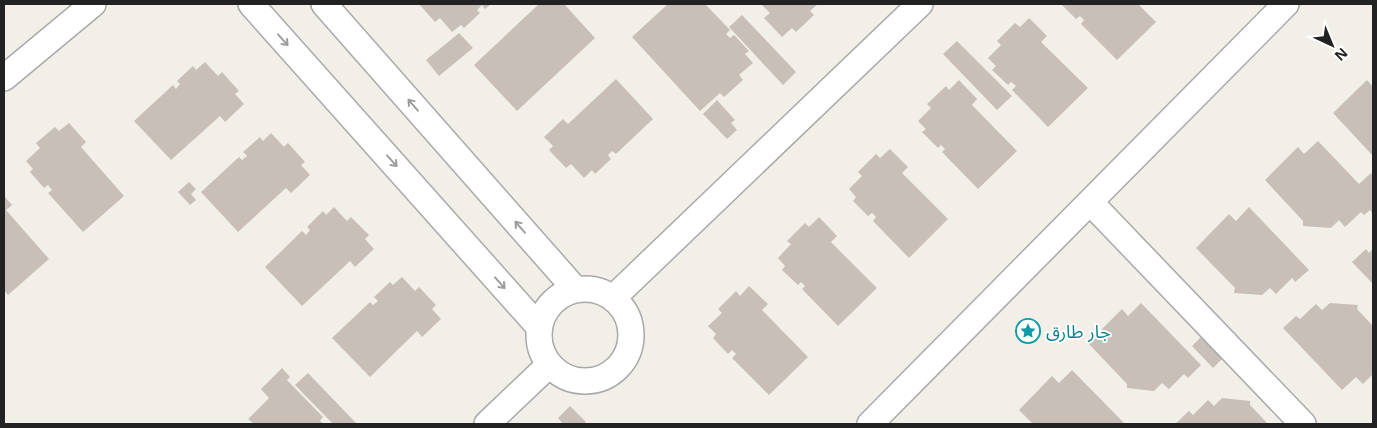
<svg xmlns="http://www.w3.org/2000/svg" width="1377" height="428" viewBox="0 0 1377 428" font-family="'Noto Sans','Noto Sans Arabic',sans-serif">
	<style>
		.building { fill: #c7bfb8 }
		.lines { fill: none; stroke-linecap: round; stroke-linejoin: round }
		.minor-casing { stroke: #a9a9a9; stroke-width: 28 }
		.minor { stroke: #fff; stroke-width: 25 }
		.oneway { stroke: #9c9c9c }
		.labels { text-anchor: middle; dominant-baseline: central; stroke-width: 4; stroke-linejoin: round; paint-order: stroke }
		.culture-label { font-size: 18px; fill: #0d838f; stroke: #fff; text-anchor: start }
	</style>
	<rect width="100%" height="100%" fill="#f2efe9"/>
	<!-- building -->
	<path class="building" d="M419,4h72l-6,5 -3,-4 -5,5 3,3 -16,15 -3,-3 -9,7 -12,-14 -5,4z
		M539,4h27l-1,1 30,33 -78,73 -43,-46z
		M668,4h37l25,26 -4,4 4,4 4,-3 15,16 -4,3 8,9 -14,12 4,5 -19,17 -4,-4 -20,18 -68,-74z
		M761,4h57l-8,7 4,4 -18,17 -4,-4 -10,9 -18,-19 6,-5z
		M1061,4h77l18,18 -39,38 -36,-36 3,-4 -4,-4 -4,3z
		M742,15l54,57 -13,13 -54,-58z
		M1029,18l18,18 -6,6 47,46 -40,39 -36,-37 4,-4 -5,-4 -3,3 -16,-15 4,-4 -8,-8 13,-13 -4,-4 18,-18 5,4z
		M459,33l14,15 -34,28 -13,-16z
		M957,41l55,55 -15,14 -54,-56z
		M205,62l13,14 4,-4 17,19 -4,3 9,10 -19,18 -5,-6 -49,44 -37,-39 39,-36 3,4 4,-5 -3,-3 16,-15 3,4z
		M616,79l37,40 -37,35 -4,-3 -4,4 3,4 -16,15 -3,-4 -8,8 -13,-14 -5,4 -17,-18 4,-4 -9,-9 19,-18 5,5z
		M959,80l18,19 -5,6 45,46 -39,38 -36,-37 3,-3 -4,-4 -3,3 -16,-16 4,-3 -8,-8 13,-13 -4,-4 19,-18 3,4z
		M1367,80l6,7v69l-40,-43z
		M717,100l18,20 -4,3 6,7 -10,9 -24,-25z
		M69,123l17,19 -5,5 43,49 -41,36 -35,-39 4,-3 -4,-5 -4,3 -14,-16 3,-3 -7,-8 14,-13 -4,-5 19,-16 4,4z
		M271,133l13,14 4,-4 17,19 -4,3 9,10 -19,18 -5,-5 -48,44 -37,-40 38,-35 3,3 5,-4 -4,-4 17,-15 3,4z
		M1318,141l41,43 12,-11 2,3v38l-3,-4 -6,5 -3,-3 -16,15 -6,-7 -8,8 -28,-2v-5l-38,-41 33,-33 6,7z
		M890,149l18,18 -6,6 46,46 -39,39 -36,-37 3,-4 -4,-4 -4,3 -15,-15 3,-4 -7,-8 13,-13 -4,-4 18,-18 4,4z
		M189,182l7,7 -5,5 5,6 -6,5 -12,-13z
		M4,196l8,9 -6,5 43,49 -41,36 -4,-5z
		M334,207l13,14 4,-4 18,18 -4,4 9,10 -19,18 -5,-6 -48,45 -37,-39 37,-36 4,4 4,-5 -3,-3 16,-16 3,4z
		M1249,207l60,63 -14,12 -3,-4 -16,16 -6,-6 -8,7 -28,-2 1,-5 -39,-40 33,-34 7,7z
		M819,217l18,19 -6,6 46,46 -39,38 -36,-37 3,-3 -4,-4 -3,3 -16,-15 3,-4 -7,-8 13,-14 -4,-3 18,-18 4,4z
		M1366,249l3,4 4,-4v35l-21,-22z
		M402,277l13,14 4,-4 17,18 -4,4 9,10 -19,18 -5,-6 -47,46 -38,-39 38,-36 3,3 5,-4 -4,-4 16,-15 3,3z
		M749,286l19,18 -6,6 46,47 -39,38 -37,-37 4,-4 -4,-4 -4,4 -15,-16 3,-4 -8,-8 14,-13 -4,-4 18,-18 4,5z
		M1141,303l60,62 -13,13 -4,-4 -15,15 -7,-6 -8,8 -27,-3v-4l-39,-41 34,-34 6,7z
		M1330,303l28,2 -1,4 16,17v48l-10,10 -7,-7 -14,13 -59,-62 13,-12 4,3 16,-15 6,6z
		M1203,335l22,21 -12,12 -21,-22z
		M282,368l8,9 -3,3 36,37 -3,4 4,3h-70l-6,-5 21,-21 -8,-9z
		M1072,370l53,54h-92l-14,-14 33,-34 7,7z
		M308,373l49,51h-24l-38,-39z
		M1222,398l28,3v4l18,19h-93l14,-13 4,4 15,-15 6,6z
		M570,406l16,16 -2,2h-21l-5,-6z"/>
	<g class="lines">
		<defs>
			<path id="minor" d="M251,4l288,323
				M324,4l252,286
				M4,78l89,-74
				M1090,202l213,222
				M539 335a46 46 0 1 1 92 0a46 46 0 1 1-92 0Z
				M613,298l307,-294
				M487,424l62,-59
				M870,424l416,-420"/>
		</defs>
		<!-- minor casing -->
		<use href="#minor" class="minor-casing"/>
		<!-- minor -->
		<use href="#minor" class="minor"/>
	</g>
	<!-- one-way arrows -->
	<defs><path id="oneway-shaft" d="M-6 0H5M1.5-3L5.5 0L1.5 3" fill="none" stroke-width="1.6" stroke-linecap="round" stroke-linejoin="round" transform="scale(1.25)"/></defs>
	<g class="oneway">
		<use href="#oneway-shaft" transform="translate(283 40) rotate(48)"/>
		<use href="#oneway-shaft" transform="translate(413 105) rotate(-131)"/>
		<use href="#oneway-shaft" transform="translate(392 161) rotate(48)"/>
		<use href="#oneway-shaft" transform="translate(520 227) rotate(-131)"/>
		<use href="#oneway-shaft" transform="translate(500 283) rotate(48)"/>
	</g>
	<!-- icons -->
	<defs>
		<symbol id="sight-ring" viewBox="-11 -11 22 22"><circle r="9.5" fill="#fff" stroke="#0f9aa8" stroke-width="1.5"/><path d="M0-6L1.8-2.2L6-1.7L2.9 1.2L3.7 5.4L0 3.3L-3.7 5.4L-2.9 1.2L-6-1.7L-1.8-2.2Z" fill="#0f9aa8"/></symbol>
	</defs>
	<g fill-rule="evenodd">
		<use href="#sight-ring" x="1014" y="317" width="28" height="28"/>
	</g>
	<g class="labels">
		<!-- culture labels -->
		<g class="culture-label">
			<text x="1046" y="331">جار طارق</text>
		</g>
	</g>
	<!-- border -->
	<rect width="1377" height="428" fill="none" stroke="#222222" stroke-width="10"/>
	<!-- north arrow -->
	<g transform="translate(1332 45) rotate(136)" stroke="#ffffff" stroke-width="4" paint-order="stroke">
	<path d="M0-4L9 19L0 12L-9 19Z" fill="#222222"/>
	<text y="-8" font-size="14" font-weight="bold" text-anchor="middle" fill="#222222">N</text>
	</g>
</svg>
